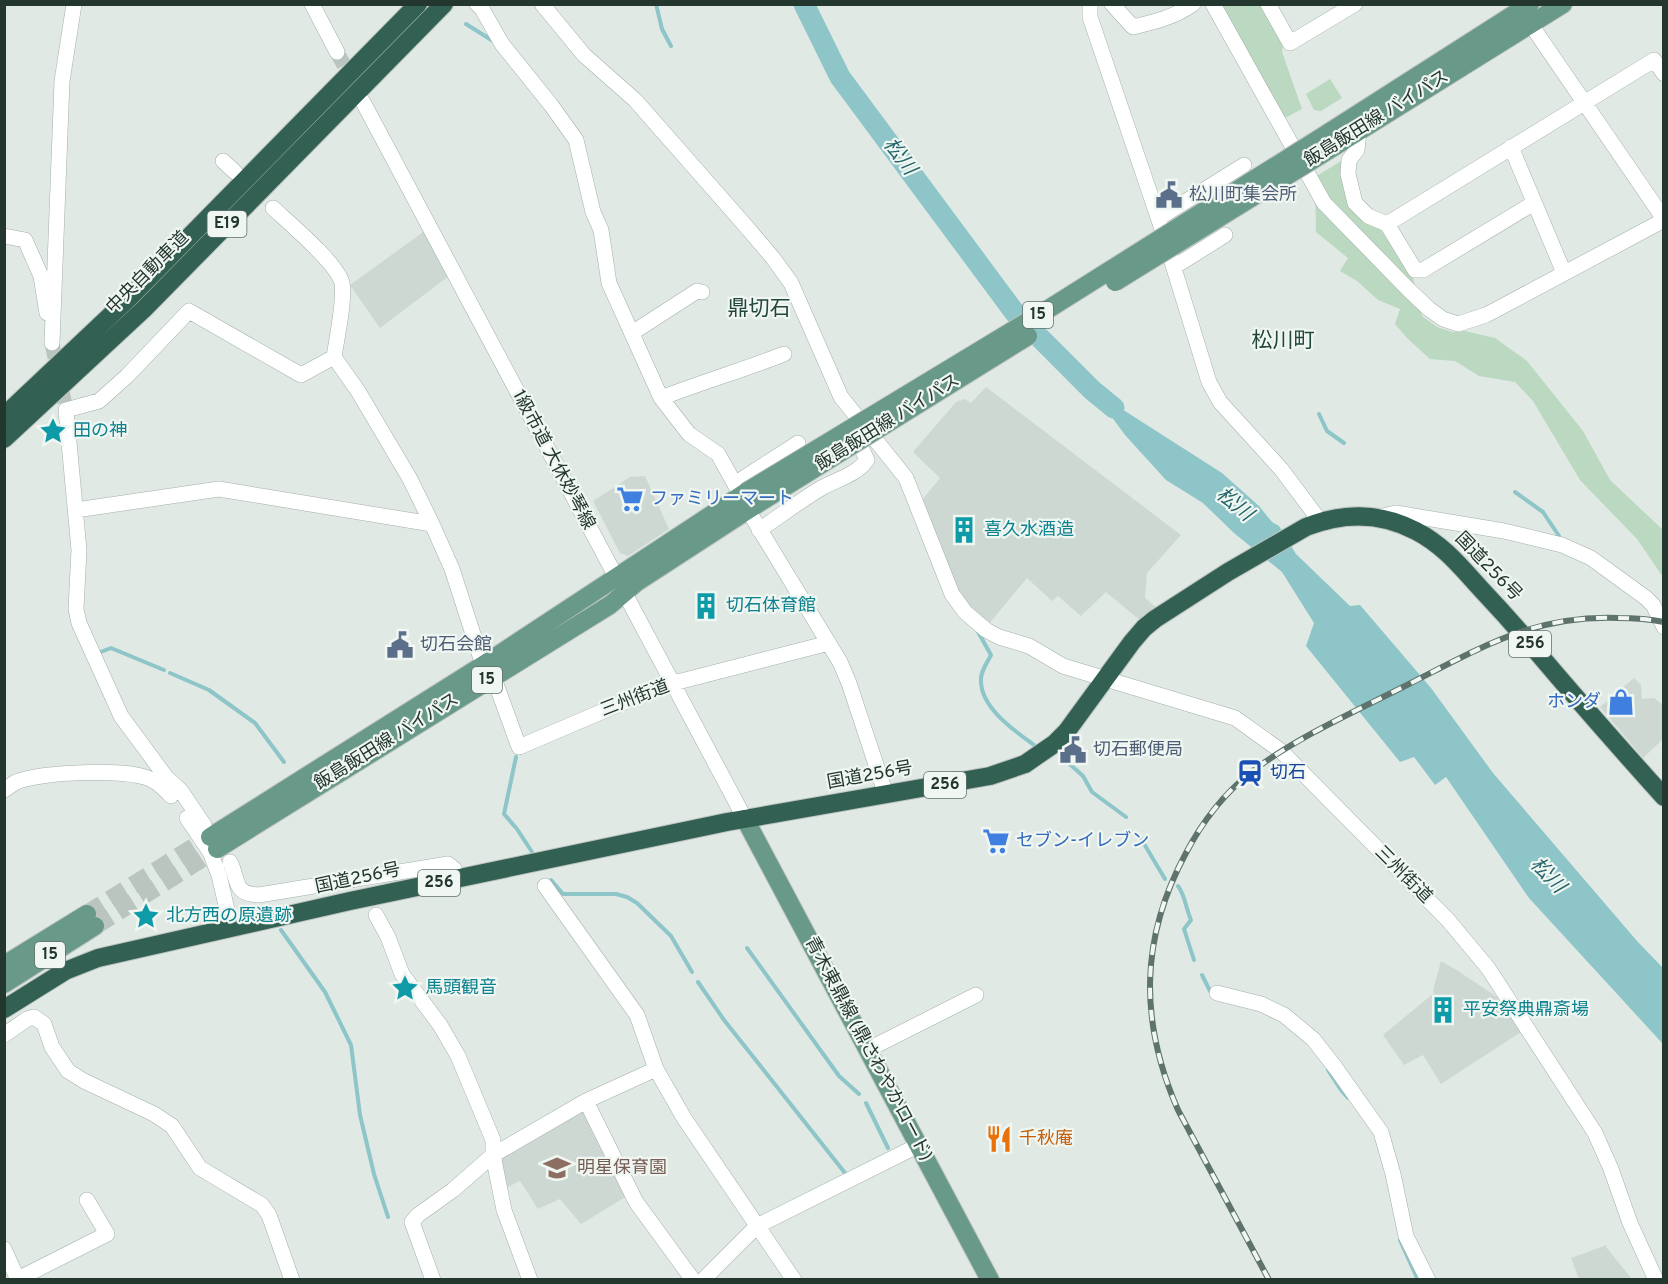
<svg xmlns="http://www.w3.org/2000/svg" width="1668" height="1284" viewBox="0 0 1668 1284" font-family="Overpass,'Noto Sans JP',sans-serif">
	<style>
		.built { fill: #ced8d3 }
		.green { fill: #bbd8c0 }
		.water { fill: #8dc5c8 }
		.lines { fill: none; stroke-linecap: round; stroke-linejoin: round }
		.stream { stroke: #8dc5c8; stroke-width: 4 }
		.river { stroke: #8dc5c8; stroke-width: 21 }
		.minor-tunnel { stroke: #bac5c0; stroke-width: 15; stroke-dasharray: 15 8; stroke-linecap: butt }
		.major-tunnel { stroke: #bac5c0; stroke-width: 18; stroke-dasharray: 18 9; stroke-linecap: butt }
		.minor-casing { stroke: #a4b0aa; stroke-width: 16 }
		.major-casing { stroke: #bdc3c1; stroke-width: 20 }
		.highway-casing { stroke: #bdc3c1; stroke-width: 20 }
		.minor { stroke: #fff; stroke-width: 15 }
		.major { stroke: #699988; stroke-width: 18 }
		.highway { stroke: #326052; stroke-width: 18 }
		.rail-casing { stroke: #5d736b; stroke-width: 6 }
		.rail { stroke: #f0f6f2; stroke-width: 4; stroke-dasharray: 11; stroke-linecap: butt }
		.major-bridge-casing { stroke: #bdc3c1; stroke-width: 20; stroke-linecap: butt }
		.major-bridge { stroke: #699988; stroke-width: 18 }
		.labels { text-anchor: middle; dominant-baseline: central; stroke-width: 4.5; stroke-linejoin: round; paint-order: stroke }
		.shield { fill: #f0f6f2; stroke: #60706a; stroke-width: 1.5 }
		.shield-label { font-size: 16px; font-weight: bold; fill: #23372f }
		.street-label { font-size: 18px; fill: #23372f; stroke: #f0f6f2 }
		.service-label { font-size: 18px; fill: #4e5e75; stroke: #f0f6f2; text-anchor: start }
		.culture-label { font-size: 18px; fill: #0d838f; stroke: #f0f6f2; text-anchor: start }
		.shop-label { font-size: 18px; fill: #366cbe; stroke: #f0f6f2; text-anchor: start }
		.transit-label { font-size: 18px; fill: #164399; stroke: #f0f6f2; text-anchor: start }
		.food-label { font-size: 18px; fill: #c56008; stroke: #f0f6f2; text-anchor: start }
		.education-label { font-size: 18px; fill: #785e54; stroke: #f0f6f2; text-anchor: start }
		.water-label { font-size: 20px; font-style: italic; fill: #24666b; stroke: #f0f6f2 }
		.quarter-label { font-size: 21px; fill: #21463a; stroke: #f0f6f2 }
	</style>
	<rect width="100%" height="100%" fill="#e0e9e4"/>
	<!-- built -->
	<path class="built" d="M426,230l23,46 -69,52 -30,-43z
		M986,387l195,148 -34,38 -2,25 13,11 -16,13 -36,-30 -25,24 -23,-20 -6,5 -25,-23 -39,47 -29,-30 -28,-67 -8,-29 17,-21 -27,-26 43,-50 9,-3 6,4z
		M645,476l24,53 -41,27 -8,-3 -27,-52 37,-24z
		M1634,678l7,7 1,14 12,-1 9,7v34l-20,19 -43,-51z
		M1441,961l14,8 45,30 21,33 -80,52 -18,-29 -19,10 -21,-30 51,-42 -1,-3z
		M583,1106l44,90 -46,28 -21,-25 -22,10 -18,-28 -16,8 -7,-33z
		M1607,1245l-1,2 26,32h-53l-8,-21z"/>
	<!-- green -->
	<path class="green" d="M1219,5h43l21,40 -1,7 20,57 -17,9z
		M1330,79l12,19 -21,13 -7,-1 -8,-16z
		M1341,161l5,34 12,22 22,12 32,45 10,42 15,11 15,5 13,-1 30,7 32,23 56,70 27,49 53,50v47l-26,-38 -57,-59 -47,-79 -18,-19 -36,-6 -24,-15 -25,-2 -22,-20 -13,-15 5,-15 -22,-9 -21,-19 -17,-10 8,-13 -32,-26 -1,-55z"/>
	<!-- water -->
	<path class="water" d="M1092,390l130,83 37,33 13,16 7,4 17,28 54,52 10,-1 71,83 62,85 144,168 26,27v76l-134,-146 -83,-121 -11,8 -21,-28 -14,5 -94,-116 8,-23 -32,-51 -48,-39 -31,-30 -37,-23 -41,-45z"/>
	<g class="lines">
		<!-- stream -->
		<path class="stream" d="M656,4l6,25 9,17
			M466,24l27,17
			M1319,414l8,17 17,12
			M1515,492l28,20 16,24
			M977,630l14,25c-4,8 -11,17 -10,26 0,27 34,50 53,64
			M98,653l13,-5 53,22
			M170,673l39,17 46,33 29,39
			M516,757l-12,57 13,15 15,23
			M1064,759l19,17 9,16 34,25
			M1140,837l25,42
			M551,880l12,14h53l11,3 10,6 34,33 21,36
			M1178,886c7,9 8,23 13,34l-7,9 10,31
			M281,930l44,62 26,53 9,70 14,59 14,43
			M747,948l92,128 20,18
			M1202,975l9,18
			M698,982l26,38 121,153
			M1328,1070l13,20 7,8
			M866,1103l22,45
			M1400,1240l18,40"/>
		<!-- river -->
		<path class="river" d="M804,4l36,73 175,236 77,77 22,18"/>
		<!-- minor-tunnel -->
		<path class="minor-tunnel" d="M337,52l17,32
			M52,343l14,67"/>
		<!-- major-tunnel -->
		<path class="major-tunnel" d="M87,914l123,-77
			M95,926l122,-77"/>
		<defs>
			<path id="minor" d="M312,4l25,48
				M477,4l5,5 20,35 49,61 25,35 17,72 8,18 8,53 52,115 28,36 29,20 23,41
				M542,4l42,51 51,45 109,124 29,34 18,25 50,114 65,81 46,116 13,18 21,18 13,7 30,9 34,20 172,52 46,33 167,169 40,48 107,165 16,36 19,54 26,57
				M1090,4v13l70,206 49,159 11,20 61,67 39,52
				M1112,4l21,23c21,-5 42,-10 60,-23
				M1213,4l111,199 84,86 21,20 14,10 15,5 28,-9 178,-95
				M1268,4l22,39 65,-39
				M1525,16l139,203
				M363,102l382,717
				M1359,131l-2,19 -8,10 -1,14 7,29 13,13 19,8 267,-164 10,14
				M1511,147l53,126
				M223,161l12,11
				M273,208c15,14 65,56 69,75 3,17 -5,54 -8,74l24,34 52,88 22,45 20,45 31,96
				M1159,218l85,-53
				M1387,224l28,46h8l111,-67
				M4,236l21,4 16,36 6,37
				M1174,267l51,-32
				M632,333l65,-42 5,1
				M52,343l10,-262 12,-77
				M661,398c41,-16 82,-28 123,-44
				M736,483l62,-40
				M76,510l143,-21 213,35
				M748,510l92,152 9,21 37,112
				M1378,517l18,-4 108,18 58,14 29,13 55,40 7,7 11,22
				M759,530c21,-14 42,-30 64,-43 15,-8 33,-12 44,-27l-13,-27
				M491,677l5,7 23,63 143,-61 167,-43
				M4,790c4,-2 8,-6 12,-8 23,-10 111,-14 134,-3 8,4 15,10 21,17
				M187,818l23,34 9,23 12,52
				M204,825l-23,-34 -15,-14 -45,-61 -42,-93 -3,-14 3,-59 -13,-140 33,-9 28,-25 62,-65 112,64 33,-18
				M230,862c9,17 2,32 29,33l189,-31 6,5 5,10
				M545,886l92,129 19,54 28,49 110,162
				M376,915l12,22 14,37 38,51 18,31 35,84v15l11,55 26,70
				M1217,993l44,11 23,11 29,24 22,28 46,65 12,42 13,62 22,44
				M4,1035l23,-16 7,-2 10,7 8,23 16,24 16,10 70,33 18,12 28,42 62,37 7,10 23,65
				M869,1049l107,-54
				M586,1101l50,101 57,78
				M4,1249l14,31
				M18,1279l89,-45 -20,-34
				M433,1280l-21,-58 6,-7 35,-25 40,-35 93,-54 70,-32
				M703,1280l54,-54 162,-81"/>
			<path id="major" d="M1328,133l202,-129
				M1335,146l228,-142
				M745,819l245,461
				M210,837l273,-172 263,-173
				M217,849l393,-244 27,-23 117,-76
				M4,965l83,-51
				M4,984l91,-58"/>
			<path id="highway" d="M4,416l126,-119 288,-293
				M4,439l140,-130 300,-305
				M4,1009l61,-38 33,-13 252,-57 377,-79 263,-46 35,-12 29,-20 13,-13 65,-89 12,-14 11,-9 73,-47 78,-45c38,-15 74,-15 110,4 27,14 44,35 64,57 18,19 35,38 52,58 43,51 87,101 132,151"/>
		</defs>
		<!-- minor casing -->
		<use href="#minor" class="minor-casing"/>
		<!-- major casing -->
		<use href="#major" class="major-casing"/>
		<!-- highway casing -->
		<use href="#highway" class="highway-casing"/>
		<!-- minor -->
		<use href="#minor" class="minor"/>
		<!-- major -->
		<use href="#major" class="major"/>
		<!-- highway -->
		<use href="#highway" class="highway"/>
		<defs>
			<path id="rail" d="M1269,1280l-91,-170c-39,-89 -38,-172 8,-257 16,-31 38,-59 65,-81 48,-36 105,-61 158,-88 73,-37 125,-69 209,-66 15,0 31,1 46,4"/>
		</defs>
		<!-- rail casing -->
		<use href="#rail" class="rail-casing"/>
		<!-- rail -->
		<use href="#rail" class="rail"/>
		<defs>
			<path id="major-bridge" d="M1115,282l220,-136
				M746,492l304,-184 278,-175
				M754,506l274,-170"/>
		</defs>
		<!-- major-bridge casing -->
		<use href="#major-bridge" class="major-bridge-casing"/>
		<!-- major-bridge -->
		<use href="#major-bridge" class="major-bridge"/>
	</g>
	<!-- icons -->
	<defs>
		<symbol id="civic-bare" viewBox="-9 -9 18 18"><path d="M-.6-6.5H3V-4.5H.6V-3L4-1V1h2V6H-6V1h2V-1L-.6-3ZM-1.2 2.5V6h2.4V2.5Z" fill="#5c6f8a" stroke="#f0f6f2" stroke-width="2.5" paint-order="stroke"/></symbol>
		<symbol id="sight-bare" viewBox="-9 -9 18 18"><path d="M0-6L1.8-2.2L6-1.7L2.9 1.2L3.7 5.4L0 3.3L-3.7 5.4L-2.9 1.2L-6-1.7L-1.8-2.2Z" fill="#0f9aa8" stroke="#f0f6f2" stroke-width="2.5" paint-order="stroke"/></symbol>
		<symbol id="supermarket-bare" viewBox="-9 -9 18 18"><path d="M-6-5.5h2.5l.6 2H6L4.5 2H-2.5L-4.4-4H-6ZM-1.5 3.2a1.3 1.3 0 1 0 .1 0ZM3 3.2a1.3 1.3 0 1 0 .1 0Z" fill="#3f7fe0" stroke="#f0f6f2" stroke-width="2.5" paint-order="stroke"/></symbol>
		<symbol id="building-bare" viewBox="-9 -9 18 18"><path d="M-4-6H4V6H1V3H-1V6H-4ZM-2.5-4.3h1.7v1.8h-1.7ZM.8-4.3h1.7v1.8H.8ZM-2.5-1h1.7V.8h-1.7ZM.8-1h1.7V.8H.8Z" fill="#0f9aa8" stroke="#f0f6f2" stroke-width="2.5" paint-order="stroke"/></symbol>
		<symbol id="shop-bare" viewBox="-9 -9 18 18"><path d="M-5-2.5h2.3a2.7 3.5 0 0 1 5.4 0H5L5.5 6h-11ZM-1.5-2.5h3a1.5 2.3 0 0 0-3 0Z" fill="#3f7fe0" stroke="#f0f6f2" stroke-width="2.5" paint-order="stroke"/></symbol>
		<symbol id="station-bare" viewBox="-9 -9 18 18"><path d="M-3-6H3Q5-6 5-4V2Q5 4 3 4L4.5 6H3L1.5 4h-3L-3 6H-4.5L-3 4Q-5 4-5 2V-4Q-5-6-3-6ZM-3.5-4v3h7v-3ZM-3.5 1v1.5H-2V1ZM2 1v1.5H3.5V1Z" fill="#1a4fb4" stroke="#f0f6f2" stroke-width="2.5" paint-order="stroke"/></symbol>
		<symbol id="restaurant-bare" viewBox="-9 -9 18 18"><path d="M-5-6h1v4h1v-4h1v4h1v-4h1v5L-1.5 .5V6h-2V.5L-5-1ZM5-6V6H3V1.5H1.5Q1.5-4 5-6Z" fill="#e8710a" stroke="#f0f6f2" stroke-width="2.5" paint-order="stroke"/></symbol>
		<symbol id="school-bare" viewBox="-9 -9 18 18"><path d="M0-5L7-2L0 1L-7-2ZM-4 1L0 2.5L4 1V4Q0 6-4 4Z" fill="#8d6e63" stroke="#f0f6f2" stroke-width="2.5" paint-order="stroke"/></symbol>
	</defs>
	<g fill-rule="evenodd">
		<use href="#civic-bare" x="1150" y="176" width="38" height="38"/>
		<use href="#sight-bare" x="34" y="412" width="38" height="38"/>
		<use href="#supermarket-bare" x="611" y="480" width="38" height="38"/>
		<use href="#building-bare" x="945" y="511" width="38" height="38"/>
		<use href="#building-bare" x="687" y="587" width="38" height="38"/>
		<use href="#civic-bare" x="381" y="626" width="38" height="38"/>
		<use href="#shop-bare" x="1602" y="683" width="38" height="38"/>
		<use href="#civic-bare" x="1054" y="731" width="38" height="38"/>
		<use href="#station-bare" x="1231" y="754" width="38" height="38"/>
		<use href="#supermarket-bare" x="977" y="822" width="38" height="38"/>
		<use href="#sight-bare" x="127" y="897" width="38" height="38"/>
		<use href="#sight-bare" x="386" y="969" width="38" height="38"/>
		<use href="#building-bare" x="1424" y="991" width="38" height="38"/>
		<use href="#restaurant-bare" x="980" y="1120" width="38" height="38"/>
		<use href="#school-bare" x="538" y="1149" width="38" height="38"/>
	</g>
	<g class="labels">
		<!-- shield labels -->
		<g class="shield">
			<rect x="207.5" y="211" width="39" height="26" rx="4.5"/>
			<rect x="1023" y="302" width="30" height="26" rx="4.5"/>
			<rect x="1509" y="631" width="42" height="26" rx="4.5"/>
			<rect x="472" y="667" width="30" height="26" rx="4.5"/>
			<rect x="924" y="772" width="42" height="26" rx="4.5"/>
			<rect x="418" y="870" width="42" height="26" rx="4.5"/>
			<rect x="35" y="942" width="30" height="26" rx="4.5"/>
		</g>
		<g class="shield-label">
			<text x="227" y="224">E19</text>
			<text x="1038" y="315">15</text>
			<text x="1530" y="644">256</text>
			<text x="487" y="680">15</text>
			<text x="945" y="785">256</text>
			<text x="439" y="883">256</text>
			<text x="50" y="955">15</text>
		</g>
		<!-- street labels -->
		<g class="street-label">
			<text transform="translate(1377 119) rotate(-32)">飯島飯田線 バイパス</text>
			<text transform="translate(148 273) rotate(-45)">中央自動車道</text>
			<text transform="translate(888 423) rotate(-32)">飯島飯田線 バイパス</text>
			<text transform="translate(553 460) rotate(62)">1級市道 大休妙琴線</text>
			<text transform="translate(1488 567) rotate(46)">国道256号</text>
			<text transform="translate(635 699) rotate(-21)">三州街道</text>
			<text transform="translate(387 742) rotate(-32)">飯島飯田線 バイパス</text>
			<text transform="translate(870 776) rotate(-10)">国道256号</text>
			<text transform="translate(1403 875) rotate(45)">三州街道</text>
			<text transform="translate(358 879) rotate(-12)">国道256号</text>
			<text transform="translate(868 1049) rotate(62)">青木東鼎線 (鼎さわやかロード)</text>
		</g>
		<!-- service labels -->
		<g class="service-label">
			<text x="1189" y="195">松川町集会所</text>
			<text x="420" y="645">切石会館</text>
			<text x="1093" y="750">切石郵便局</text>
		</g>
		<!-- culture labels -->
		<g class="culture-label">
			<text x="73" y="431">田の神</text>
			<text x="984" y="530">喜久水酒造</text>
			<text x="726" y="606">切石体育館</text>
			<text x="166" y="916">北方西の原遺跡</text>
			<text x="425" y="988">馬頭観音</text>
			<text x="1463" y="1010">平安祭典鼎斎場</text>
		</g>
		<!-- shop labels -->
		<g class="shop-label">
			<text x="650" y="499">ファミリーマート</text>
			<text x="1601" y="702" text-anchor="end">ホンダ</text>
			<text x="1016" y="841">セブン-イレブン</text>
		</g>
		<!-- transit labels -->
		<g class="transit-label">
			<text x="1270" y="773">切石</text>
		</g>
		<!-- food labels -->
		<g class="food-label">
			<text x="1019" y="1139">千秋庵</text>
		</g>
		<!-- education labels -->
		<g class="education-label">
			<text x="577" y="1168">明星保育園</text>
		</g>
		<!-- water labels -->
		<g class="water-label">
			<text transform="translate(899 157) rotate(53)">松川</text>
			<text transform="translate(1234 505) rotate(39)">松川</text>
			<text transform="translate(1547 876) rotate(46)">松川</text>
		</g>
		<!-- quarter labels -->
		<g class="quarter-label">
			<text x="759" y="309">鼎切石</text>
			<text x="1283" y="341">松川町</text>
		</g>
	</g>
	<!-- border -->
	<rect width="1668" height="1284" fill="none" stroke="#23372f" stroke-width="12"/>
</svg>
